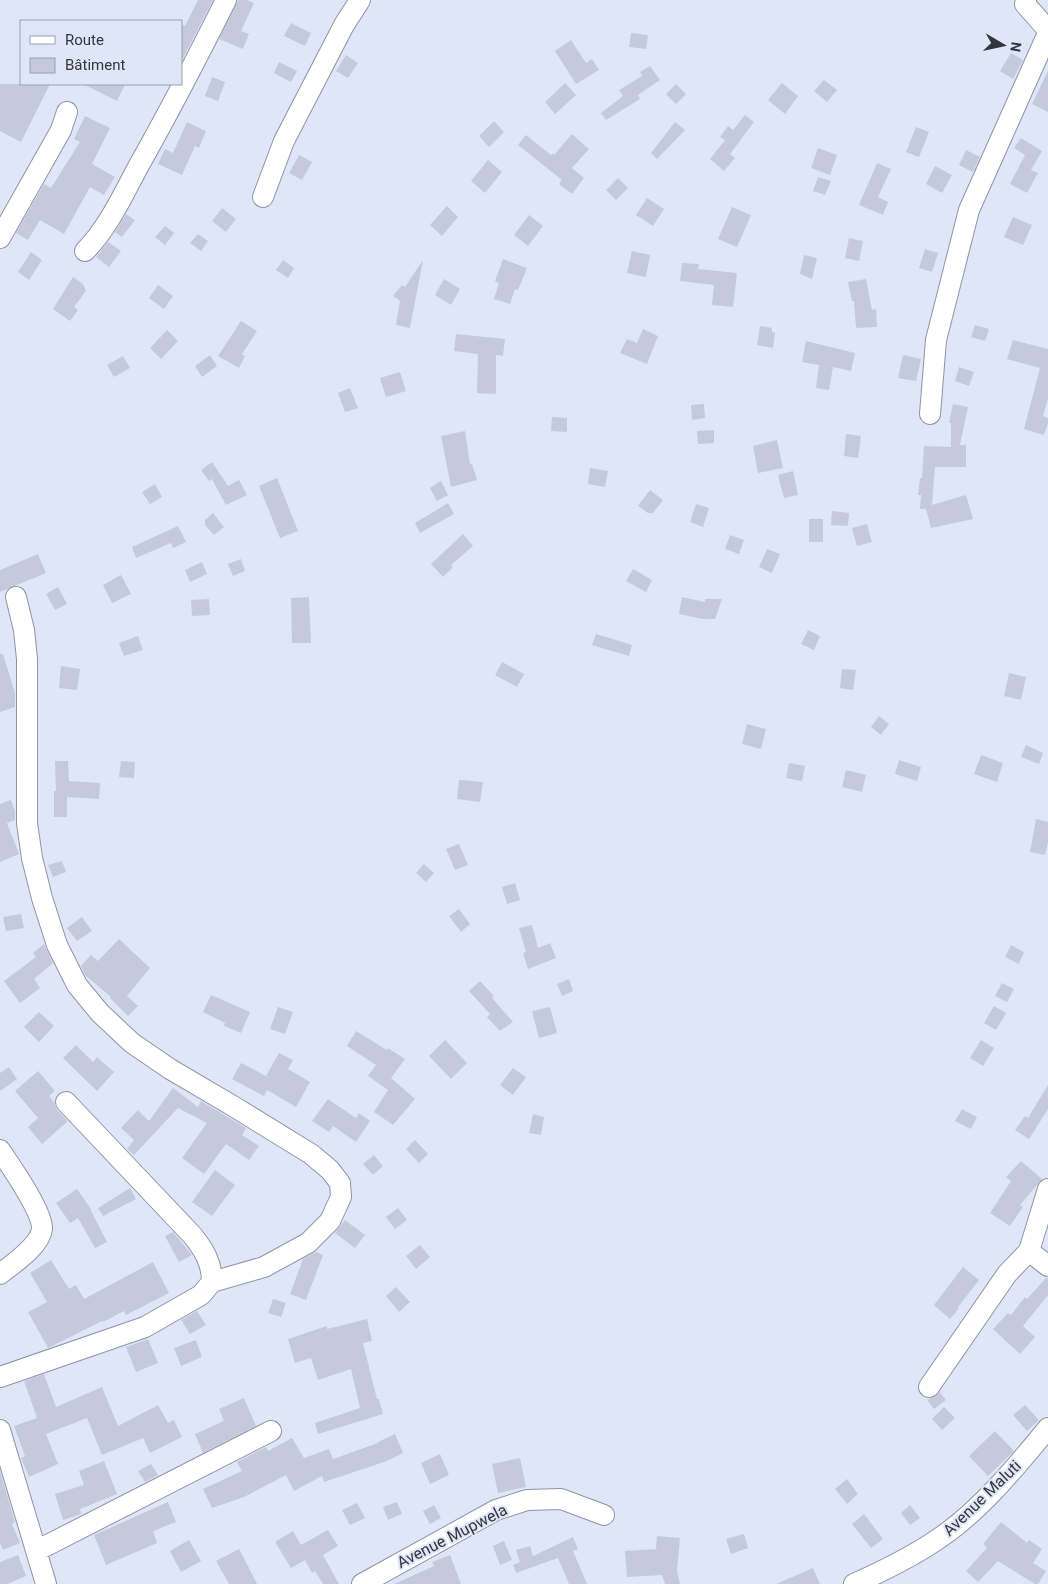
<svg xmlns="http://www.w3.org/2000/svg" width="1048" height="1584" viewBox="0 0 1048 1584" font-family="Roboto,sans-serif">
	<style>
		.building { fill: #c4cadc }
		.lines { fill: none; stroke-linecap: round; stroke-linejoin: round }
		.minor-casing { stroke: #8e94a5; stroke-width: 22 }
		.minor { stroke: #fff; stroke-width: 20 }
		.labels { text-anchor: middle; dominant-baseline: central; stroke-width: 4; stroke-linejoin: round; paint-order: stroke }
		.street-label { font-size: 16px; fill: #34363e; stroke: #dfe6f8 }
	</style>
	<rect width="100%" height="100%" fill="#dfe6f8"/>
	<!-- building -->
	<path class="building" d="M198,0h15l-32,62v-38l4,2z
		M238,0h9l7,3 -13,28 8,3 -6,15 -24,-10z
		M291,23l20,10 -6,13 -21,-10z
		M631,33l17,2 -2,14 -17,-2z
		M571,40l15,23 6,-4 7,11 -23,14 -21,-33z
		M1011,53l12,7 -10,19 -13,-8z
		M346,55l12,8 -10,15 -12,-7z
		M279,62l18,9 -6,11 -17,-9z
		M650,66l10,14 -22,15 2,4 -34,21 -5,-7 22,-17 -4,-6 23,-14 -2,-4z
		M1048,71v41l-16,-8z
		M212,77l13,5 -7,19 -13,-5z
		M824,80l13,10 -10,12 -13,-11z
		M565,83l11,12 -21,19 -10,-12z
		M782,83l16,13 -13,18 -17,-14z
		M0,84h50l-29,58 -21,-11z
		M83,84h42l-8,17z
		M676,84l10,10 -10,10 -10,-10z
		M745,115l9,7 -24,32 5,4 -11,13 -14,-12 15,-19 -5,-3 8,-11 5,4z
		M85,116l25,12 -18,36 23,13 -11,18 -14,-8 -26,47 -24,-14 -12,20 -12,-7 28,-49 7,4 29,-46 -6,-3z
		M494,121l10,11 -15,15 -10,-11z
		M187,122l19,9 -7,17 -4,-2 -13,29 -24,-11 7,-15 8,4z
		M675,122l10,8 -28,29 -6,-6z
		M916,127l13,5 -10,25 -13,-5z
		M572,134l17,15 -17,19 12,10 -12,16 -13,-10 3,-4 -44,-35 8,-10 25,20 2,-2 1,2z
		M1021,138l21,13 -11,19 7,3 -11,20 -17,-9 15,-29 -11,-7z
		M818,148l19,7 -7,20 -19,-7z
		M966,150l14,7 -7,15 -14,-7z
		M299,155l13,7 -10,18 -13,-7z
		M488,160l14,12 -17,21 -14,-12z
		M877,163l14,6 -13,28 10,5 -5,13 -24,-10z
		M935,166l17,9 -10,18 -16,-9z
		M818,177l13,4 -6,14 -12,-4z
		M618,178l10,10 -12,12 -10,-10z
		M647,198l17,11 -11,17 -17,-11z
		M447,206l11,11 -16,19 -12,-11z
		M732,207l19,8 -14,32 -19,-8z
		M222,208l14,11 -10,13 -14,-11z
		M126,214l9,6 -13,17 -7,-5z
		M529,215l14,11 -15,20 -14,-11z
		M1013,217l19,8 -9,20 -19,-8z
		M165,226l9,7 -9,12 -10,-8z
		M198,234l10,7 -7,10 -11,-8z
		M849,238l14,3 -4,20 -14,-3z
		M108,242l13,9 -12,16 -13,-10z
		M925,249l13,4 -6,19 -13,-4z
		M632,251l18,4 -4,22 -19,-4z
		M31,252l11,8 -13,20 -11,-8z
		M804,255l13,3 -5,21 -12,-5z
		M503,259l24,9 -9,22 -3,-1 -5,15 -16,-5 5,-16 -4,-2z
		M283,260l11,8 -6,10 -12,-8z
		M423,260l-13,68 -14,-3 4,-24 -7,-5 9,-11 3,2z
		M682,263l17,1 -1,5 39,4 -4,34 -21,-2 2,-20 -34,-4z
		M73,277l10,7 3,7 -12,16 4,3 -8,11 -17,-12z
		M444,279l16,10 -9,16 -16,-10z
		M866,279l6,31 4,-1 1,18 -21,1 -2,-27h-2l-4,-19z
		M158,285l15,11 -9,13 -15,-11z
		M241,321l16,10 -15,23 3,2 -6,12 -21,-12z
		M975,325l14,4 -4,12 -14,-4z
		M760,326l12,2v4l3,1 -2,15 -16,-3z
		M643,329l15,7 -11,28 -27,-11 7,-14 10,4z
		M167,330l11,11 -17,18 -11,-11z
		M456,334l49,5 -2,17 -7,-1v39l-19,-1 1,-39 -24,-3z
		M1013,340l35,9v50l-5,17 5,2v5l-4,12 -20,-6 16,-61 -33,-9z
		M806,341l49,12 -4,18 -18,-4 -4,23 -13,-2 3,-23 -17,-3z
		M210,355l7,11 -15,11 -7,-11z
		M903,355l18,4 -5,22 -18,-3z
		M123,356l7,12 -16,9 -7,-12z
		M959,367l15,5 -5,14 -14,-5z
		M400,372l6,19 -20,6 -6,-19z
		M350,388l8,20 -13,4 -7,-19z
		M704,404l1,14 -13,2 -1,-15z
		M953,404l15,3 -8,38h6v22h-31l-3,38 34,-10 7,24 -42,9 -5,-19h-6l1,-14h-3l2,-17h2l2,-32 27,1v-24h-2z
		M552,417l15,1v14l-16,-1z
		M714,430v13l-16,1 -1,-13z
		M465,431l5,33h2l5,16 -26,7 -10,-51z
		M846,434l15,2 -3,22 -14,-2z
		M777,440l6,28 -25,5 -5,-27z
		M212,462l16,24 11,-6 8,15 -21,10 -14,-26 -3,2 -8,-11z
		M590,468l18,3 -3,16 -17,-3z
		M793,471l5,24 -14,3 -6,-23z
		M277,478l21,53 -18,7 -21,-52z
		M441,481l7,14 -11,6 -7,-13z
		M155,484l7,13 -12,7 -8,-12z
		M650,490l13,10 -10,13h-5l-10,-7z
		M448,503l6,11 -34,19 -5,-10z
		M696,504l13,4 -6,19 -13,-5z
		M832,511l17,2 -1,13 -17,-1z
		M213,513l11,14 -10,8 -9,-10v-5z
		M809,519h14v23h-14z
		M867,524l5,18 -15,4 -5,-18z
		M178,526l8,16 -13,6 -2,-5 -35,15 -4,-11z
		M463,534l10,12 -22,19 2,2 -10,10 -12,-13z
		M730,535l14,5 -5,14 -14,-5z
		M767,549l13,5 -8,19 -13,-6z
		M38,554l8,19 -46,19v-22z
		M241,559l4,12 -12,5 -5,-12z
		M202,562l5,12 -17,8 -5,-12z
		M633,569l19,11 -6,12 -20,-11z
		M121,575l10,19 -19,9 -9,-18z
		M58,587l9,17 -12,6 -9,-16z
		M309,597l2,46h-19l-1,-45z
		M682,597l23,5v-3h17l-7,20h-12l-24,-5z
		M209,599l1,16 -18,1 -1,-16z
		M808,630l12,6 -6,14 -13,-6z
		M596,634l36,11 -3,11 -37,-11z
		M138,636l5,14 -19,6 -5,-13z
		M0,654h3l12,39v14l-15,5z
		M502,662l22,12 -7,13 -22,-12z
		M61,666l19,3 -3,21 -18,-2z
		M842,669l14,1 -3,20 -13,-2z
		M1009,673l17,4 -5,23 -17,-4z
		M879,716l10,8 -8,11 -10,-8z
		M747,724l19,5 -5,20 -19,-5z
		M1026,745l17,8 -4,11 -18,-7z
		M981,755l22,8 -6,19 -23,-8z
		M899,760l22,7 -4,14 -22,-7z
		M55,761h13l1,20 31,2 -1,16 -32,-2v20h-13v-26h2z
		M121,761l14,1 -1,16 -15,-1z
		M789,763l16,3 -3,15 -16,-3z
		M846,770l20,5 -4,17 -20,-5z
		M459,780l24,2 -3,20 -23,-3z
		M11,800l4,11v9l-8,3 12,31 -19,8v-58z
		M1036,819l12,3v21l-3,12 -15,-3z
		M459,844l9,21 -13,5 -9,-21z
		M62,861l4,11 -13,5 -5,-12z
		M424,864l10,9 -8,9 -10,-9z
		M515,883l5,17 -13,4 -5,-17z
		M459,909l11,15 -9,8 -12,-16z
		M21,914l3,14 -18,3 -3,-14z
		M82,917l10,14 -15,10 -10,-13z
		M532,925l6,23 12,-5 6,15 -28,11 -5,-16 3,-1 -7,-24z
		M119,939l31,29 -23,28 11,10 -10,10 -18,-18 1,-1 -26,-22 -4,-9 10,-11 7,6z
		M44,944l9,19 -19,16 6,9 -20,15 -16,-22 32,-24 -3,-4z
		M1011,945l13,7 -5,12 -14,-7z
		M569,979l4,12 -11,5 -5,-12z
		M480,981l14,15 -2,2 21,24 -13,9 -13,-14 3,-3 -21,-23z
		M1002,983l12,6 -7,13 -12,-6z
		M211,995l39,17 -9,21 -17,-7 1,-3 -22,-11z
		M994,1006l12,7 -10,17 -12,-7z
		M278,1007l15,5 -8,22 -15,-5z
		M550,1007l7,26 -18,5 -7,-27z
		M39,1012l15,14 -15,16 -15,-15z
		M356,1031l31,19 1,-2 17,11 -14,19 24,21 -22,26 -19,-13 14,-22 -20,-14 8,-11 -29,-19z
		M445,1040l22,23 -16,16 -22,-23z
		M981,1040l13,8 -11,18 -13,-8z
		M76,1045l17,17 4,-5 17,15 -17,19 -34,-33z
		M279,1053l14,7 -5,9 22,13 -14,25 -29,-17 -3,6 -32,-17 9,-16 25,13z
		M9,1067l8,12 -17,12v-18z
		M513,1068l13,9 -13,18 -13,-10z
		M38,1071l17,20 -6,5 5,6 3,8 11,11 -26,23 -14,-17 10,-9 -23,-27z
		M1048,1085v24l-19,30 -14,-9 10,-14 3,2z
		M173,1088l25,19 3,-6 45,27 -4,7 17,11 -10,14 -23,-16 -22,30 -22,-16 25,-35 -29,-15 -44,47 -7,-6 7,-9 -13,-12 17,-18 11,11z
		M328,1099l28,19 3,-5 11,8 -14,21 -23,-16 -4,6 -17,-11z
		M962,1109l15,8 -6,12 -16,-8z
		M533,1114l11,3 -3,18 -12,-2z
		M415,1140l13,14 -9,9 -13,-14z
		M374,1155l9,11 -10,9 -10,-11z
		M1021,1161l21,18 -22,26 3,2 -13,19 -20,-13 21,-32 -5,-4z
		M215,1170l20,15 -23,31 -20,-14z
		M130,1188l6,11 -33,17 -5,-8z
		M77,1189l14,20h-1l17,33 -12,6 -17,-30 -8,5 -14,-20z
		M398,1208l9,12 -12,9 -9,-12z
		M345,1220l20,15 -10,13 -20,-15z
		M173,1232l19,23 -13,7 -14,-26z
		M420,1245l10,12 -14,12 -10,-13z
		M316,1252l7,3 -17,45 -16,-6 13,-35z
		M51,1260l18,29 7,-4 8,14 69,-37 16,31 -43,22 -2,-4 -21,11 -1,-1 -54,27 -20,-36 19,-10 -17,-29z
		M963,1267l16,13 -21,27 1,1 -9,11 -16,-14z
		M1046,1278h2v17l-25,31 12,11 -15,17 -27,-25 15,-16 3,2 14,-18 2,2z
		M396,1287l14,15 -11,10 -13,-16z
		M273,1299l13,4 -5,14 -13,-4z
		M197,1311l9,14 -16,9 -9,-14z
		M367,1319l5,22 -9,2 14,56h2l4,15 -65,20 -3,-11 45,-15 -9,-39 -33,11 -7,-22 -16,5 -7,-24 39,-13v3z
		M148,1339l10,24 -22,9 -10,-25z
		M196,1340l6,17 -21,9 -7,-18z
		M44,1374l12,33 46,-20 16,39 40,-21 10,18 6,-3 8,17 -32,16 -7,-15 -41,17 -15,-37 -41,16 12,30 -29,13 -8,-19 4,-2 -11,-30 23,-8 -13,-37z
		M940,1392l6,8 -12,9 -7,-9 7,-3z
		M244,1398l12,28 -53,27 -8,-19 29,-13 -5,-12z
		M1025,1405l14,15 -12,11 -14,-16z
		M944,1407l11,11 -13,12 -10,-11z
		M995,1431l19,20 -26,25 -19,-20z
		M395,1434l8,19 -16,8 -63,21 -2,-6 -28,15 -8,-16 -42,22 -32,11 -9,-19 39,-18 -5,-9 29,-15 2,4 24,-13 12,20 25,-9 4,10 45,-16v-1z
		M440,1454l9,21 -19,9 -9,-21z
		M520,1458l6,29 -28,6 -6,-29z
		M104,1461l13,33 -37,15 1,5 -18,6 -8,-26 29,-9 -5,-14z
		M151,1464l7,11 -13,7 -7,-11z
		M0,1471l15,51 -3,2 8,19 -17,7 -3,-7z
		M847,1479l11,15 -11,10 -12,-15z
		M168,1502l8,20 -23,9 4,12 -51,22 -12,-30z
		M397,1502l5,12 -14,6 -5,-13z
		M357,1503l8,15 -15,7 -8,-15z
		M434,1505l7,13 -11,6 -7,-13z
		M910,1505l10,13 -10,7 -9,-12z
		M864,1514l19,25 -12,9 -19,-24z
		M1001,1522l26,21 2,-3 13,9 -9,14 13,8 -8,13h-3l-37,-23 -20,21 -12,-11 21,-23 -4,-4z
		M328,1530l10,16 -15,9 16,29h-16l-8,-13 -3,2 -7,-13 -14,8 -16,-26 18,-11 8,14z
		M744,1534l4,14 -17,6 -5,-15z
		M657,1536l23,2 -3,33 3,13h-15l-3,-9 -35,2 -2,-26 31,-2z
		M573,1537l5,12 -5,2 14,33h-18l-11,-26 -42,15 -3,-8 7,-3 -4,-12 14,-4 3,10z
		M189,1540l12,21 -20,11 -11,-21z
		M504,1541l8,19 -12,5 -7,-19z
		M239,1549l9,17 9,18h-28l-13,-23z
		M18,1555l8,21 -19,8h-7v-22z
		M450,1555l11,29h-67l40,-18 -2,-4z
		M813,1568l7,16h-44z"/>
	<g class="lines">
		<defs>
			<path id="minor" d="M1026,0l-1,4 23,26
				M263,197l21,-56 60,-116 16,-25
				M0,238l61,-108 6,-18
				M85,251c23,-23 38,-56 53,-84 31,-55 60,-111 88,-167
				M930,414l6,-74 33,-130 79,-177
				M66,1102l127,134c11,14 19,27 19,46
				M0,1150c10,15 43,62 42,79 -2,17 -29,35 -42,45
				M1029,1251l19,15
				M0,1377l145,-50 56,-32 11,-13 52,-15 44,-24 22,-22 11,-24 -1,-14 -10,-13 -19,-16 -78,-48 -63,-37 -38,-26 -32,-30 -23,-28 -20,-40 -15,-47 -10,-40 -5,-35v-164l-3,-29 -8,-33
				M929,1387l78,-113 22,-23 19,-62
				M0,1430l46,154
				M36,1551l235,-120
				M362,1584l134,-74 31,-10 34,-1 43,16
				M854,1584c29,-13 58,-27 84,-45 41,-27 79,-73 110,-111"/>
		</defs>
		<!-- minor casing -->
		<use href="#minor" class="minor-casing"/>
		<!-- minor -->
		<use href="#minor" class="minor"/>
	</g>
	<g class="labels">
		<!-- street labels -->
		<g class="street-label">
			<text transform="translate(982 1498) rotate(-44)">Avenue Maluti</text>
			<text transform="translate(452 1536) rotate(-27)">Avenue Mupwela</text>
		</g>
	</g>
	<!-- legend -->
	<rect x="20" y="20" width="162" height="65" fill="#dfe6f8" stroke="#9ba0ae"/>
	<rect x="30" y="36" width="25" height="8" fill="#ffffff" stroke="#9ba0ae"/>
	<text x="65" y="45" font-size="15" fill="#34363e">Route</text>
	<rect x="30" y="58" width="25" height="15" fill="#c4cadc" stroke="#9ba0ae"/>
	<text x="65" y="70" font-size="15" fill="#34363e">Bâtiment</text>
	<!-- north arrow -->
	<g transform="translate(1003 45) rotate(99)" stroke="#dfe6f8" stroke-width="4" paint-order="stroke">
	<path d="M0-4L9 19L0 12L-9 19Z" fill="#34363e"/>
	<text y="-8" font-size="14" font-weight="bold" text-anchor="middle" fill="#34363e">N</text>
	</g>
</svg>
